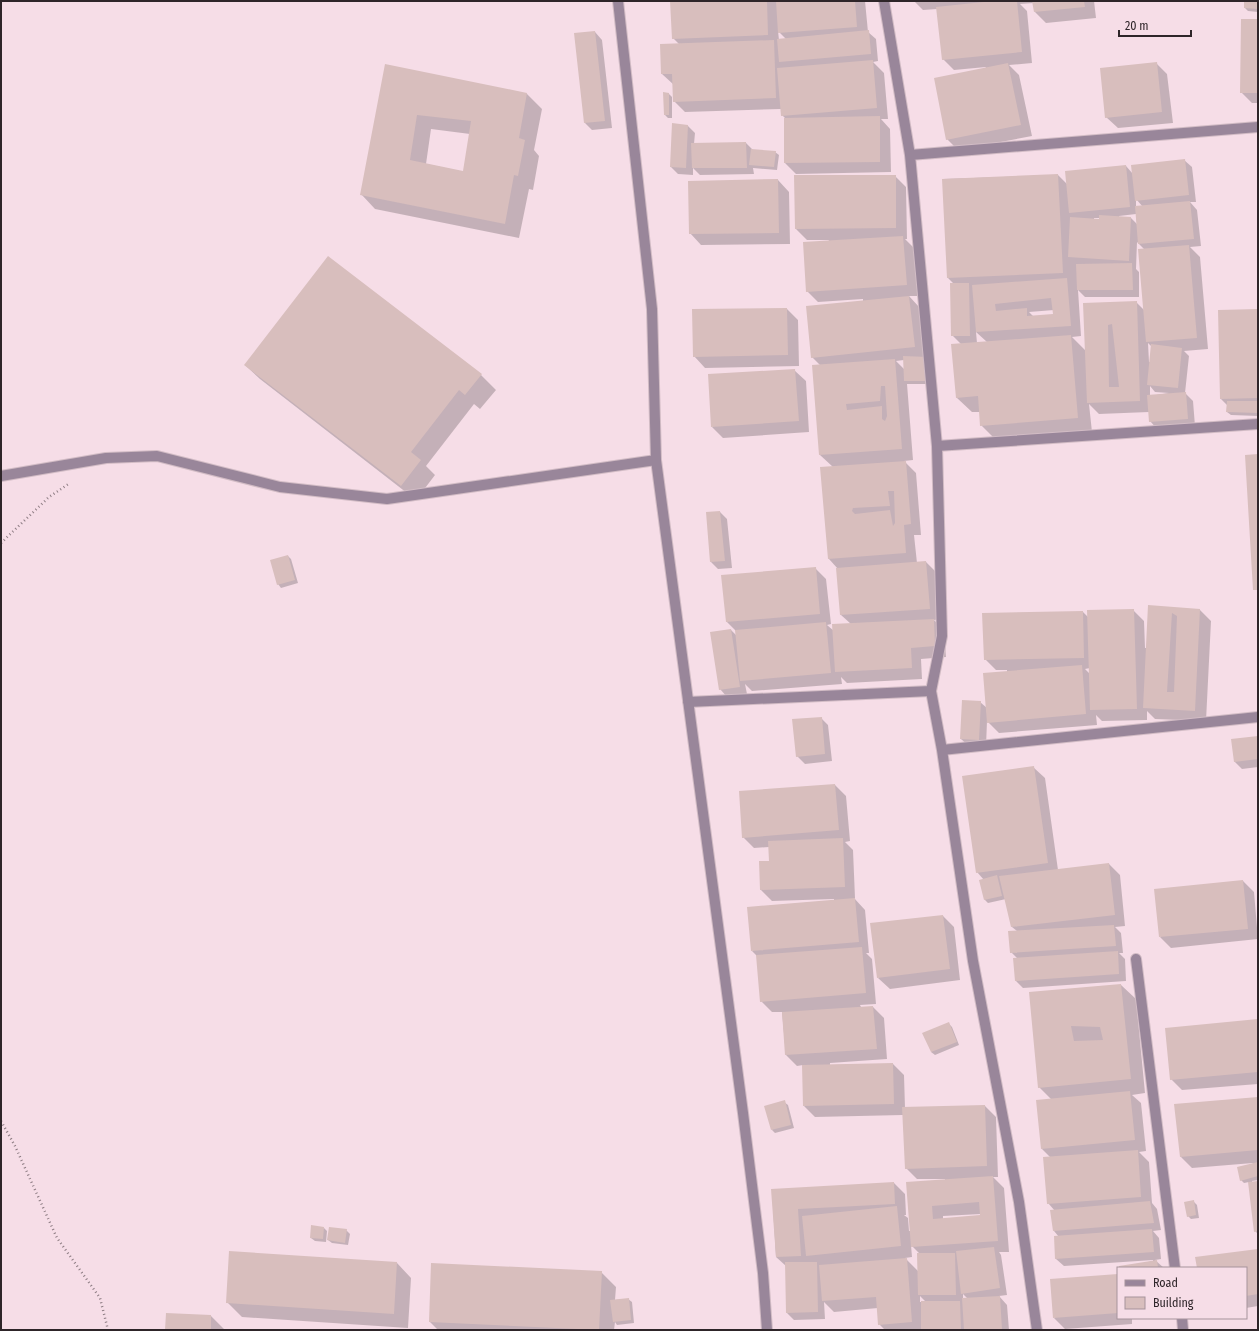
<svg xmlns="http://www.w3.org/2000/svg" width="1259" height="1331" viewBox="0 0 1259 1331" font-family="'Fira Sans Condensed',sans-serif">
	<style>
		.shadow { fill: #0003; fill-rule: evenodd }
		.building { fill: #d8bebd; fill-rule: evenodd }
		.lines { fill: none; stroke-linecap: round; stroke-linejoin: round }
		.minor-casing { stroke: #d2bcc5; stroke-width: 12 }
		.path { stroke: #8f7e85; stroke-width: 2.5; stroke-dasharray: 1 3; stroke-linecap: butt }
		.minor { stroke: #99869a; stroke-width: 10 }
	</style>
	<rect width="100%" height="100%" fill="#f6dde7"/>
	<!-- shadow -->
	<path class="shadow" d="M671,1h194l3,31 8,7 2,22 -5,1 11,11 4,46h-7l9,10 1,43 -95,2 -11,-11v-45l-3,-3 -1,-6 -96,3 -11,-11v-16l-12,-11 17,-30 -6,-6zM778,31l8,8 -7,1z
		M914,1h180l2,17 -50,5 -11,-11 -1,-9 -14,1 7,7 5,52 -23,2 10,10 13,61 -74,14 -11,-11 39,-72 -32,3 -11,-11 -6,-50 -14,1z
		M1245,1h13v11l-10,-1 -3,-3z
		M1258,20v83h-6l-11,-11z
		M595,32l7,8 10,88 -20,2 -7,-7 -10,-89z
		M1156,63l11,11 6,49 -55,5 -12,-11z
		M386,65l141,29 15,15 -8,41 5,6 -6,34 -4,-1 -10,49 -144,-29 -14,-15zM431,129l39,5 -6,38 -38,-8z
		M664,93h4l4,4v21h-4l-3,-3z
		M673,125l15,1 7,7 -1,11 52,-1 7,7 22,2 4,3 -2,15 -24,-2 1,6 -54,1 -7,-7v7l-15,-1 -7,-7z
		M1184,160l8,7 4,35h-6l7,8 4,36 -11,1 10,10 8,92 -24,2 5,5 -4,37 8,8 2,25 -38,3 -7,-8 -1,-9 -50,2 -10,-10 3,28 -96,8 -15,-15 -1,-13h-8l-15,-14 4,-54 -9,-9 2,-51 -6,-6 -5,-99 115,-4 9,9 59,-18 7,8zM1136,199l7,8h-7zM1136,214l1,10 -6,-6 -12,-1v-1zM1094,218h6v2l-6,-1zM1137,242l8,8 -1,60 -8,-8 -52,2 2,47 -14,-14 9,-1 -3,-46 7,7h54v-25l-3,-3zM1054,310l1,5 -21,2 -5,-5zM976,332l11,10 -10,1zM1148,343l4,4 -2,15h-1zM1150,386l5,6 14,1 -19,3z
		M895,176l11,11 1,52h-2l9,9 4,48h-9l11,12 11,76h-24l6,76 -9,1 12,12 5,62h-7l3,28 9,-1 11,11 3,46 -6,1 10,11 2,26 -25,2 1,20 -75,4 -6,-6 1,7 -90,7 -7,-7 2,10 -20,3 -7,-8 11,-59 6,6 -1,-5 -10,-10 89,-53 11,11 5,45 -4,1 7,6 17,-7 -10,-9 -3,-46 -9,-10 4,-92 -13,-12 1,-89 -9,-9 51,-56v-2l-45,3 -11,-11 22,-51h-22l-11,-11zM904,360l1,10 -9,-9z
		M778,180l11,12 1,52 -89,1 -11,-12 -1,-51z
		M787,309l11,11 1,46 -94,2 -11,-12z
		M1258,310v106l-27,-1 -4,-3v-7l-6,-6z
		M245,365l236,10 15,15 -16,19 -6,-5 -48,62 9,9 -19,25 -156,-121z
		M794,370l12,11 3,51 -86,6 -11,-11z
		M720,512l7,7 5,49 -14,1 -7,-7 -4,-49z
		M288,556l3,3 7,24 -17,5 -3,-4z
		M1149,607l51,3 11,11 -5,100 -51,-2 -8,-8v9l-45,1 -6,-6 1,10 -98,8 -12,-12 -1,26 -17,-1 -8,-7 19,-37 7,6 20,-36v-2h-11l-11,-11 98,-47 5,5 45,-7 11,11 1,27h2zM1090,668v6l-5,-5z
		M821,718l7,7 4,36 -27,3 -8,-8z
		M1258,737v30l-16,2 -8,-8z
		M1033,767l12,11 13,92 51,-6 11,11 5,51 -10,1 6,6 2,20h-4l6,6 1,22 -103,7 -7,-7 -2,-22 3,-1 -6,-6 6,-21 -5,-4 -6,-28 -18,4 -3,-3 -5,-19 4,-1 -7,-8z
		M835,785l11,11 4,45 -5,1 8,8 2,48h-1l11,12 4,43h-3l6,6 4,45 -16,1 1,2h12l11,11 3,41 -57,4v2l63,-1 11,11 1,33 80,-2 11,11 2,60h-5l11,11 5,64h-10l2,3 6,40 -8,1 8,9 2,25h-124l-6,-6 -1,-16 -44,4 -10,-10 1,17 -31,1 -7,-7 -1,-47 -10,-9 -4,-67 122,-7 11,11 1,21h-2l4,3 1,13h2l34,-51v-1h-28l-11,-11 -3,-53 -88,2 -11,-11 -1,-41 -6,1 -11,-11 -4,-43h-10l-11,-11 -4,-45 -5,-5 82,-50v-2l-62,2 -11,-11 -1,-28h10l-1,-15 -15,1 -11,-11zM981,1214v2l-38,3v-3zM911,1245l9,9 -2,17 -13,-13 7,-1zM963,1294l5,5h-5zM920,1296l6,6h-6z
		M1243,881l11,11 4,47 -87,9 -11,-11z
		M943,916l11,11 6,53 -70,9 -12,-11z
		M1121,985l15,14 9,94 -13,2 9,8 5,48 -7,1 10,10 3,41 5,6 4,21 -8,1 6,7 2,21 -6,1 9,8h-44l33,-7v-1l-89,6 -8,-7 3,-22 -5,-6 -3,-20h4l-7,-8 2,-46 -8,-8 10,-49 -13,-13 -9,-94z
		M1258,1020v64l-76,6 -11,-11z
		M948,1023l4,4 7,18 -24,10 -4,-3z
		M1258,1098v82l-6,1v2l6,-1v52l-3,-3 -6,-49 -5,1 -3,-3 12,-17 -61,5 -11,-11 -6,-52z
		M784,1102l4,3 6,23 -19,5 -3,-3z
		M1193,1201l4,4 2,13 -8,1 -3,-3z
		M324,1228l3,3 -1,11 -11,-1 -4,-3z
		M346,1230l4,4 -2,11 -16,-2 -4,-3z
		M1258,1250v56l-12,2v-40h-48z
		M397,1263l14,15 -3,50 -166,-11 -15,-15z
		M601,1272l15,15 -1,13 13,-1 4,3 2,21 -17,2 -2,-3 -1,8h-176l-8,-8z
		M1118,1275v43h14v6l-67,5 -11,-11z
		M211,1316l14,14h-59z"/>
	<!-- building -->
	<path class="building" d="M670,1h97l1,34 -96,4z
		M776,1h79l2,26 -79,6z
		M993,1h24l5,51 -80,8 -6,-53z
		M1032,1h52l1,6 -51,5z
		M1244,1h14v8l-14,-1z
		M1241,19h17v74h-18z
		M869,30l2,24 -92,8 -2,-23z
		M595,31l10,90 -21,2 -10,-90z
		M774,40l2,58 -103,4 -1,-28h-11l-1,-30z
		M873,60l4,48 -96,8 -4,-48z
		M1157,62l5,50 -57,6 -5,-50z
		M1008,63l13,62 -75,15 -12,-62z
		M385,64l142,29 -8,45 6,2 -7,36 -4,-1 -9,49 -145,-29zM417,115l54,6 -8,50 -53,-11z
		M663,92l6,1v22h-5z
		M880,116v46l-96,1v-45z
		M672,123l16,2 -2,43 -16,-1z
		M746,142l1,26h-55l-1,-25z
		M751,149l25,2 -2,16 -25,-2z
		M1185,159l4,36 -54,6 -4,-36z
		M1126,165l4,42 -61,6 -4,-42z
		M1058,174l5,99 -116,5 -5,-99z
		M794,175h102v53l-101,1z
		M778,179l1,54 -90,1 -1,-53z
		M1190,201l4,38 -56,5 -3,-38z
		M1099,215l32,2 -2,44 -61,-4 2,-40 29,2z
		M903,236l4,49 -101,7 -3,-50z
		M1189,245l8,93 -51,4 -8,-93z
		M328,256l154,118 -17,21 -6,-5 -48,62 10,8 -20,26 -157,-121z
		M1132,263l1,27h-56l-1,-26z
		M1067,278l4,48 -95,6 -4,-47zM1051,298l2,16 -26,2v-8l-31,3 -1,-7z
		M950,283h19l1,53h-19z
		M909,296l6,51 -104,11 -5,-52z
		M1137,301l3,100 -53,2 -4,-100zM1112,324l7,63h-10l-1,-62z
		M787,308l1,47 -95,2 -1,-48z
		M1258,309v89l-38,1 -2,-89z
		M1071,335l7,83 -98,8 -2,-30 -22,2 -5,-54z
		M1151,344l31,4 -4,40 -31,-3z
		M903,356l25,1v24h-24z
		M895,359l7,90 -83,6 -7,-90zM881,386h4l2,30 -2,5 -3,-2v-13l-35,4 -1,-6 34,-3z
		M795,369l4,52 -88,6 -3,-53z
		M1186,392l2,27 -39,3 -2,-27z
		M1227,401h31v12l-32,-1z
		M1258,454v136h-5l-8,-135z
		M906,461l5,63 -7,1 2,28 -78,6 -8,-92zM888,491h6l1,32 -2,3 -3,-16 -35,4 -3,-3 1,-3 37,-2z
		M720,511l5,50 -15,1 -4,-50z
		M288,555l7,25 -18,5 -7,-25z
		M926,561l4,48 -90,6 -4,-47z
		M816,567l4,47 -94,8 -5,-47z
		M1148,605l52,4 -5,102 -52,-3zM1172,613l5,3 -3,76h-7z
		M1134,609l3,100 -47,1 -3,-100z
		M1083,611l1,47 -100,2 -2,-47z
		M934,619l1,27 -24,2 1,20 -77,4 -3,-48z
		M826,622l5,51 -91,8 -5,-51z
		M731,629l9,58 -21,3 -9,-58z
		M1082,665l4,49 -99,9 -4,-50z
		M962,700l19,1 -2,39 -19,-1z
		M822,717l3,37 -29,3 -4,-38z
		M1258,736v23l-24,3 -3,-23z
		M1034,766l14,97 -72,10 -14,-97z
		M835,784l4,46 -97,8 -3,-47z
		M843,838l2,49 -85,3 -1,-29h10l-1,-20z
		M1109,863l6,52 -104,12 -12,-51z
		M997,875l5,21 -18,4 -5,-20z
		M1243,880l5,49 -89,8 -5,-48z
		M855,898l4,44 -108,9 -4,-44z
		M943,915l7,54 -73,9 -7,-55z
		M1114,925l2,21 -106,7 -2,-22z
		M862,947l4,46 -106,9 -4,-47z
		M1118,951l1,23 -104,7 -2,-23z
		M1121,984l10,95 -93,9 -9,-96zM1071,1026l29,1 3,13 -29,1z
		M873,1006l4,43 -92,6 -3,-43z
		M1258,1019v53l-88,8 -5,-52z
		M949,1022l8,20 -26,10 -9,-19z
		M893,1063l1,41 -91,2 -1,-41z
		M1130,1091l5,49 -94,9 -5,-49z
		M1258,1097v53l-78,7 -6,-53z
		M785,1100l6,25 -20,5 -7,-24z
		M985,1105l2,61 -82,3 -3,-62z
		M1138,1150l3,47 -94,7 -4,-47z
		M1258,1162v14l-18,5 -3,-14z
		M993,1176l5,65 -87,6 -5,-65zM979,1202l1,13 -47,4 -1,-13z
		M1258,1181v50l-4,1 -6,-50z
		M894,1182l1,22 -97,5 3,47 -25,1 -5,-68z
		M1194,1200l2,15 -9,2 -3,-15z
		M1150,1201l4,22 -101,8 -3,-21z
		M897,1206l4,40 -95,10 -4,-40z
		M311,1225l13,2 -1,12 -13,-1z
		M329,1227l18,2 -2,14 -18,-3z
		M1152,1229l2,23 -99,7 -1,-23z
		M994,1247l6,41 -39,6 -5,-43z
		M1258,1249v45l-12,2v-28h-49l-2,-11z
		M229,1251l168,11 -3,52 -168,-11z
		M917,1253h38l1,42h-38z
		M907,1258l5,64 -34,3 -2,-28 -54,4 -3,-36z
		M1157,1260l1,8h-39v-2z
		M785,1262h32l1,50 -32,1z
		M431,1263l171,8 -3,59 -170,-8z
		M1118,1274v39l-65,5 -3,-39z
		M1000,1296l2,34h-38l-2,-32z
		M629,1298l2,22 -18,2 -3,-22z
		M921,1301h39l1,29h-40z
		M166,1313l45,2v15h-46z"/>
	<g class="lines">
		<defs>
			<path id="minor" d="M618,1l34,308 4,151 87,653 20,160 4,57
				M884,1l26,154 27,291 5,190 -11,55 11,59 31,211 46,241 18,128
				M910,155l348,-28
				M937,446l321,-22
				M1,476l105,-18 51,-2 123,31 107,12 269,-39
				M688,702l243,-11
				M942,750l316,-33
				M1136,959l39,309
				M1182,1318l1,12"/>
		</defs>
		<!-- minor casing -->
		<use href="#minor" class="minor-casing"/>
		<!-- path -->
		<path class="path" d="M1,543l48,-46 21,-14
			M1,1121l14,25 42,92 43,60 8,32"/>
		<!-- minor -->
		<use href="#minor" class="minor"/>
	</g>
	<!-- border -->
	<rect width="1259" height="1331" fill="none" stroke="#2e2529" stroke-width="4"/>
	<!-- legend -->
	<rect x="1117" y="1267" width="130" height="52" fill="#f6dde7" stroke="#a6939b"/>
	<rect x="1125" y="1280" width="20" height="6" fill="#99869a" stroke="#a6939b"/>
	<text x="1153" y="1287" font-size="12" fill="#2e2529">Road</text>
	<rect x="1125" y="1297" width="20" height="12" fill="#d8bebd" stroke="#a6939b"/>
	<text x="1153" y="1307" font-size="12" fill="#2e2529">Building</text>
	<!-- scale -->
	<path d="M1119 30v6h72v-6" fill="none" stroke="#2e2529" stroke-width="2"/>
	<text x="1125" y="30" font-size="12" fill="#2e2529" stroke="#f6dde7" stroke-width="3" paint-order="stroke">20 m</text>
</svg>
